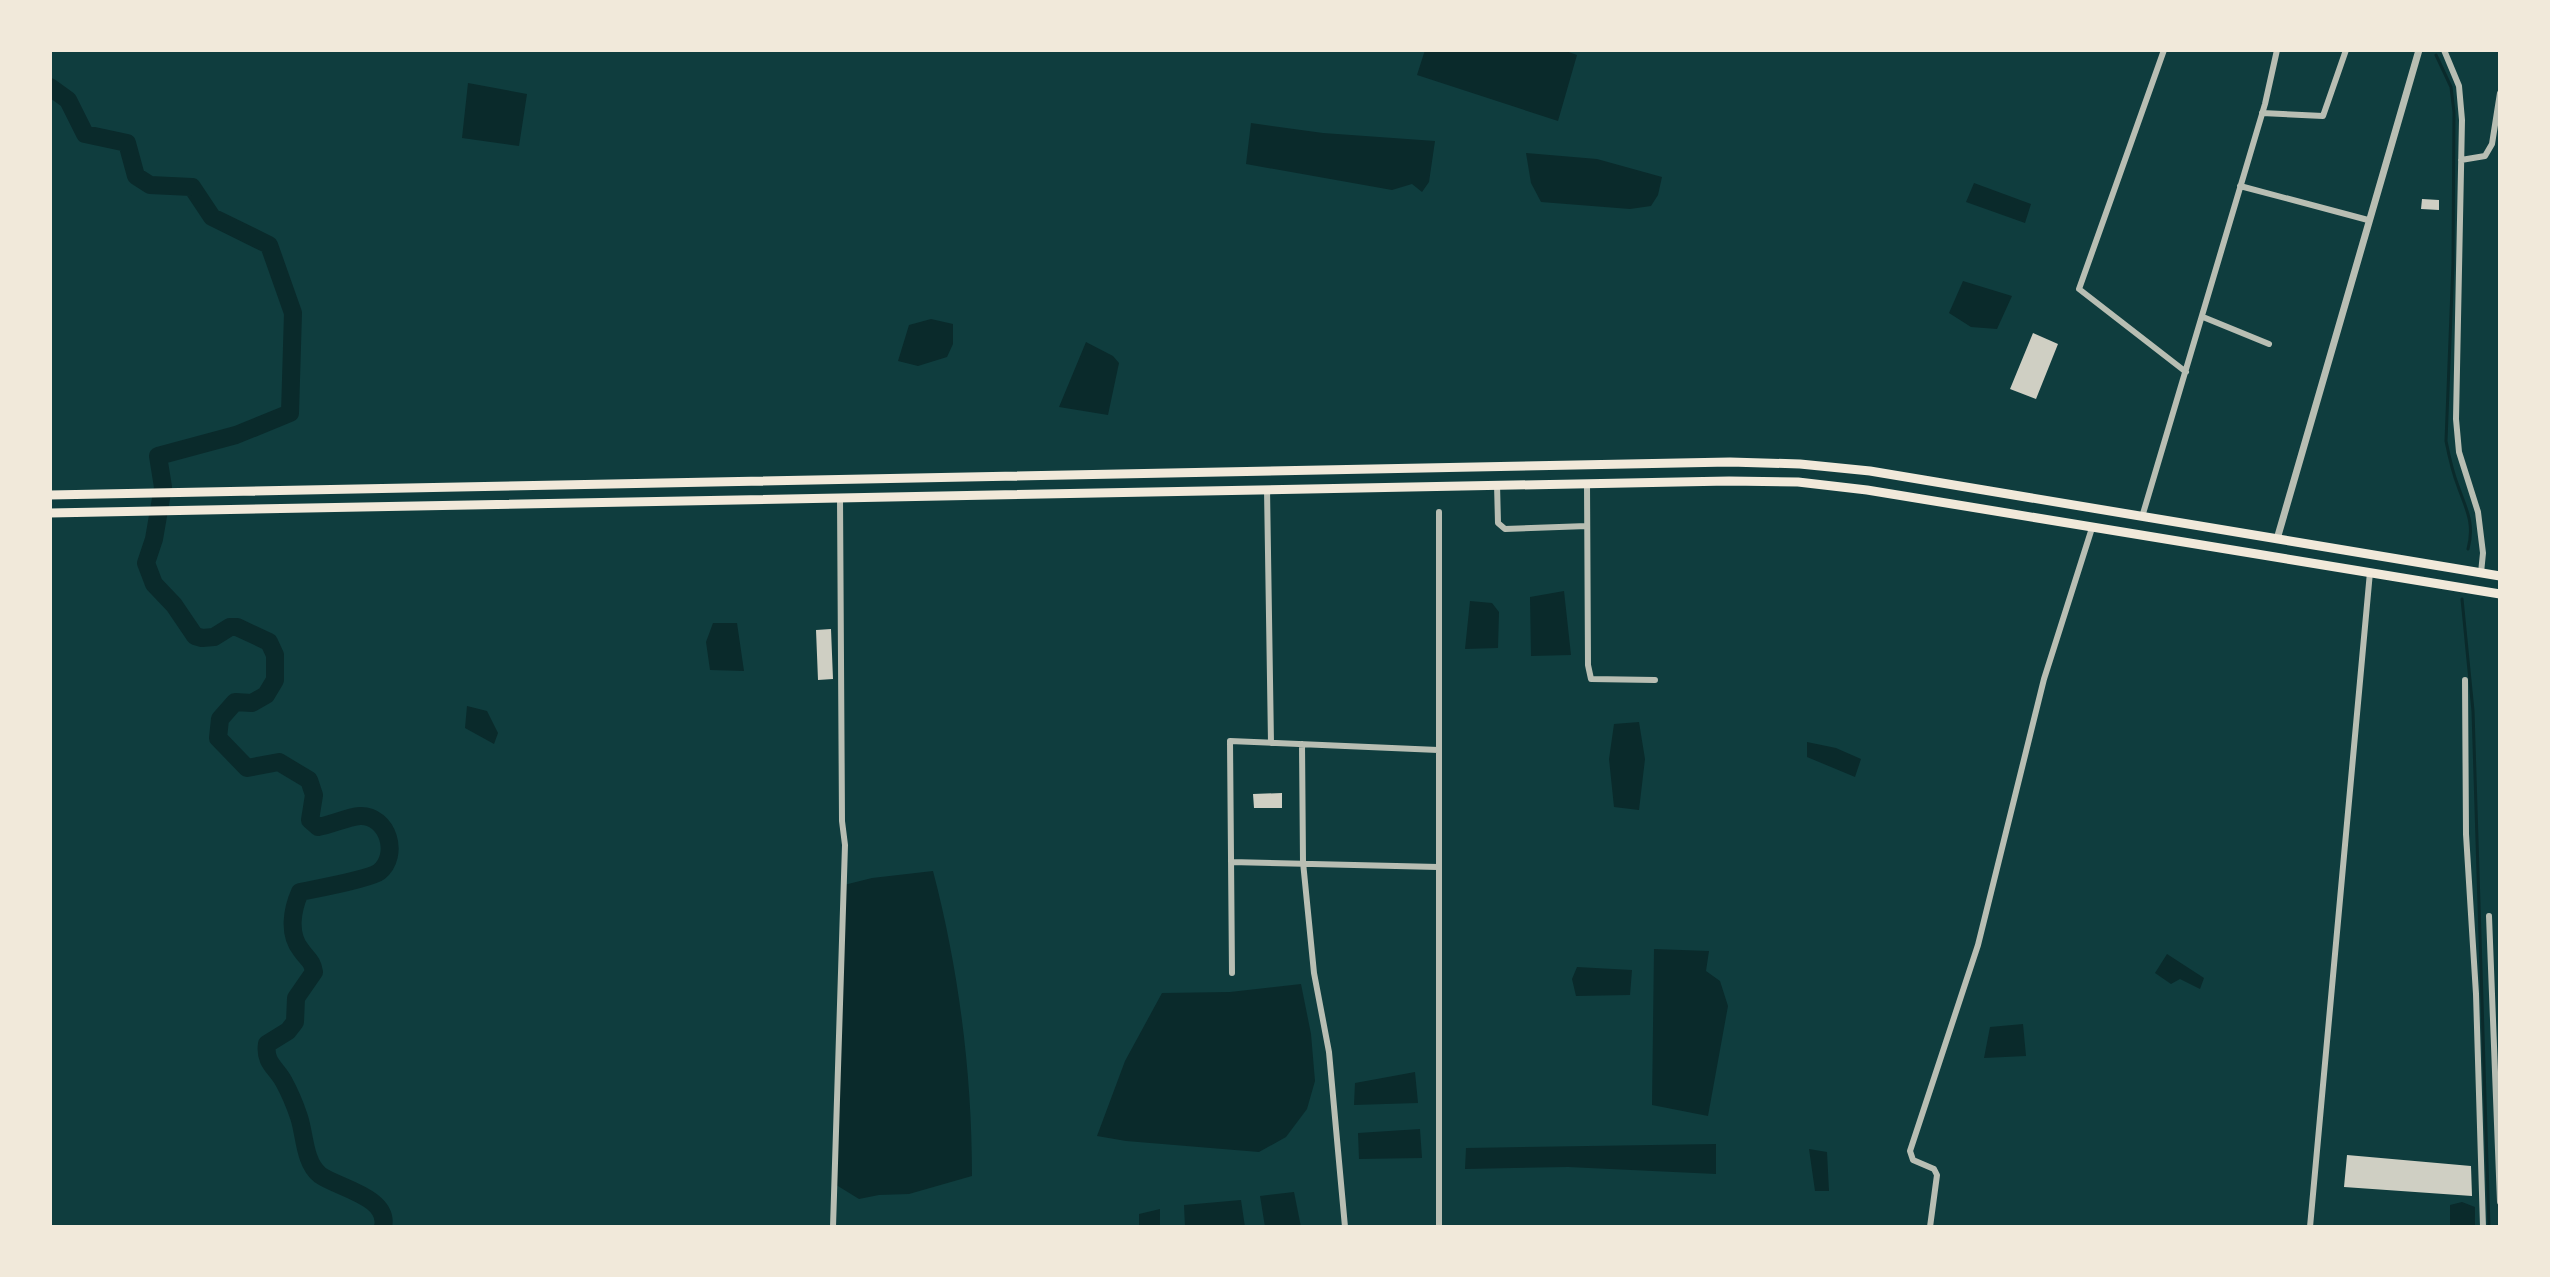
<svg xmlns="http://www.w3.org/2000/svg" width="2550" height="1277" viewBox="0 0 2550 1277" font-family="'Roboto Serif',serif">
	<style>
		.water { fill: #0a2a2b }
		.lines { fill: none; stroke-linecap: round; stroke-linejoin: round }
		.stream { stroke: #0a2a2b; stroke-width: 3 }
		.river { stroke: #0a2a2b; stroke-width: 18 }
		.building { fill: #cfcfc3 }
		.minor { stroke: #b8beb3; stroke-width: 6 }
		.tertiary { stroke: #b8beb3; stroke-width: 7 }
		.trunk { stroke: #f1e9da; stroke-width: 9 }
	</style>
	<rect width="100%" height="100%" fill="#0f3d3e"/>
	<!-- water -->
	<path class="water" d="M1425,50h138l14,5 -19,66 -141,-46z
		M468,83l59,11 -8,52 -57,-8z
		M1251,123l72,10 112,8 -6,41 -7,10 -10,-8 -20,6 -146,-26z
		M1526,153l71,6 65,18 -4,18 -7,11 -21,3 -89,-7 -10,-19z
		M1974,183l57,21 -6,19 -59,-21z
		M1963,281l49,15 -15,33 -26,-2 -22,-14z
		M931,319l22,5v20l-6,13 -29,9 -20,-5 11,-36z
		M1086,342l27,14 6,7 -11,52 -49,-8z
		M1564,591l7,64 -40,1 -1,-59z
		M1470,601l22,2 7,9 -1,36 -33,1z
		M713,623h24l7,48 -34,-1 -4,-28z
		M467,706l20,5 11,22 -4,11 -29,-16z
		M1639,722l6,37 -6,51 -25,-3 -5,-48 5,-35z
		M1807,742l29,6 25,11 -6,18 -48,-20z
		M933,871c26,99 39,203 39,305l-63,18 -30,1 -20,4 -26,-16 11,-298 28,-7z
		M1654,949l55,2 -3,20 14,10 8,25 -20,110 -56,-11z
		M2167,954l37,24 -4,11 -20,-10 -9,5 -16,-11z
		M1577,967l55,3 -2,25 -54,1 -4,-17z
		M1301,984l10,50 4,47 -8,28 -21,28 -27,15 -133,-11 -29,-5 28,-75 37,-68 68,-1z
		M2023,1024l3,32 -42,2 6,-31z
		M1415,1072l3,31 -64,2 1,-22z
		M1420,1129l2,29 -63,1 -1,-26z
		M1716,1144v30l-148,-7 -103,2 1,-21z
		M1809,1149l18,3 2,39h-14z
		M1294,1192l7,35h-36l-5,-31z
		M1241,1200l4,27h-60l-1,-22z
		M2462,1202l13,5v20h-25v-22z
		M1160,1209v18h-21v-13z"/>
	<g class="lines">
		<!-- stream -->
		<path class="stream" d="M2436,55l15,32 3,25 -1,151 -7,178c3,15 6,30 12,45 8,23 17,37 10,63
			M2462,599l11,112 16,516"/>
		<!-- river -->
		<path class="river" d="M50,87l18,13 17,34 42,9 9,33 14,9 42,2 20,30 57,28 24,68 -3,100 -54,22 -78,21 5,31 -9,52 -8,24 8,21 20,21 21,31 7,2 12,-1 16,-10h7l32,15 6,13v25l-9,15 -14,8 -17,-1 -15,17 -2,19 29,30 32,-6 30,18 5,15 -4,25 8,7c13,-2 29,-10 42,-11 28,-1 40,39 19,56 -9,7 -64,17 -79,20 -8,18 -12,42 1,58 7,10 11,10 13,22l-18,26 -1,24 -7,9 -21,13c-3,19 10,24 17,38 6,11 11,23 15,35 6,18 5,45 21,58 18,13 70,22 63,52"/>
	</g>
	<!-- building -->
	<path class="building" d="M2422,199l17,1v10l-18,-1z
		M2033,333l25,11 -22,55 -26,-10z
		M831,629l2,50 -15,1 -2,-50z
		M1282,793v15h-28l-1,-14z
		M2347,1155l124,11 1,30 -128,-9z"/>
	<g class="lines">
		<!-- minor -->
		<path class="minor" d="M2164,50l-85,239 107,83
			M2444,50l15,36 3,34 -6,299 3,33 19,60 5,41 -2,20
			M2262,113l61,3 23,-66
			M2461,160l24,-4 7,-12 8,-51
			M2240,186l128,34
			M2203,317l66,27
			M1587,483l1,182 3,14 64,1
			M1497,484l1,39 7,6 82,-3
			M1267,489l4,254
			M2142,517l123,-413 12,-54
			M2465,680l1,154 10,160 7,233
			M1302,744l1,118 11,111 15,79 16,175
			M1231,862l207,5
			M2489,916l11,286
			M1232,973l-2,-232 208,9
			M833,1227l12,-382 -3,-24 -2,-323
			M1439,1227v-715
			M1930,1227l7,-52 -3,-6 -21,-9 -3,-9 68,-206 66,-266 48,-151
			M2310,1227l60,-655"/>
		<!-- tertiary -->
		<path class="tertiary" d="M2277,539l142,-489"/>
		<!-- trunk -->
		<path class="trunk" d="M50,495l1680,-33 70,2 70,7 630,105
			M50,513l1679,-32 69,1 69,8 633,104"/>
	</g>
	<!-- border -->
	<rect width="2550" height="1277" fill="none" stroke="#f1e9da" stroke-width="104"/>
</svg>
